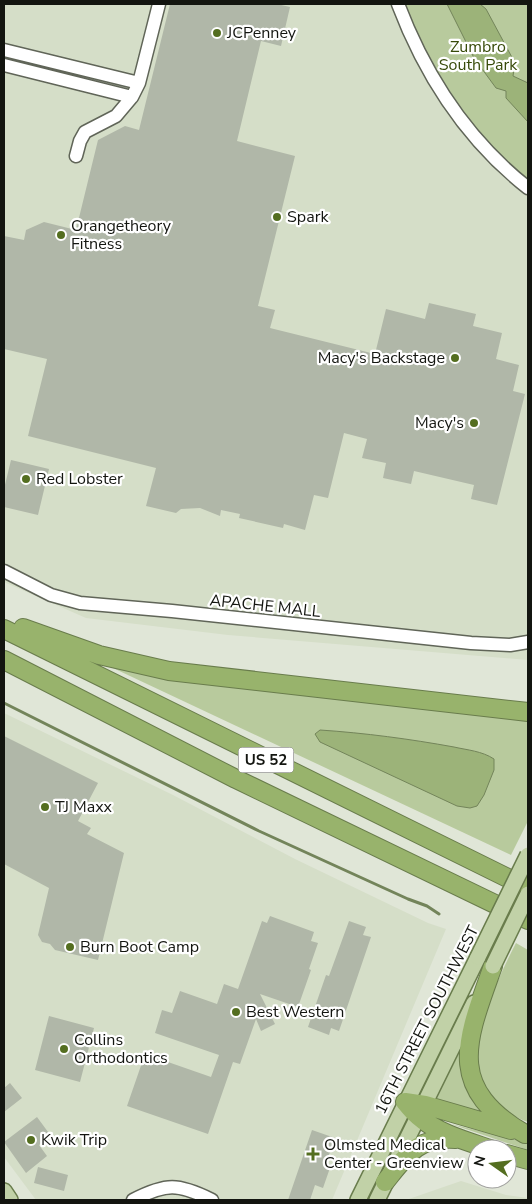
<svg xmlns="http://www.w3.org/2000/svg" width="532" height="1204" viewBox="0 0 532 1204" font-family="'Nunito Sans',sans-serif">
	<style>
		.built { fill: #d5dec8 }
		.green { fill: #b8ca9d }
		.water { fill: #9cb379; stroke: #73845a }
		.lines { fill: none; stroke-linecap: round; stroke-linejoin: round }
		.stream { stroke: #73845a; stroke-width: 3 }
		.building { fill: #b0b7a8 }
		.minor-casing { stroke: #606558; stroke-width: 15 }
		.major-casing { stroke: #697c4c; stroke-width: 18 }
		.highway-casing { stroke: #697c4c; stroke-width: 20 }
		.minor { stroke: #fff; stroke-width: 12 }
		.major { stroke: #c1d1a7; stroke-width: 15 }
		.highway { stroke: #98b36c; stroke-width: 18 }
		.major-bridge-casing { stroke: #697c4c; stroke-width: 18; stroke-linecap: butt }
		.major-bridge { stroke: #c1d1a7; stroke-width: 15 }
		.poi-dot { fill: #546e20; stroke: #fff; stroke-width: 2 }
		.labels { text-anchor: middle; dominant-baseline: central; stroke-width: 4.5; stroke-linejoin: round; paint-order: stroke }
		.shield { fill: #fff; stroke: #5a5b58; stroke-width: 1 }
		.shield-label { font-size: 15px; font-weight: bold; fill: #131510 }
		.poi-label { font-size: 16px; fill: #131510; stroke: #fff; text-anchor: start }
		.park-label { font-size: 16px; fill: #374a09; stroke: #fff }
		.street-label { font-size: 16px; fill: #131510; stroke: #fff }
	</style>
	<rect width="100%" height="100%" fill="#e0e6d7"/>
	<!-- built -->
	<path class="built" d="M4,4h394l130,184v472l-300,-25 -142,-17 -82,-36z
		M4,713l169,82 122,64 133,64 18,6 -114,271h-296l-32,-43z
		M461,1181l45,14 22,3v2h-122z"/>
	<!-- green -->
	<path class="green" d="M398,4h130v184l-58,-57z
		M115,665l413,53v103l-17,34 -398,-187z
		M516,943l12,7v172c-36,-13 -54,-42 -52,-80 0,-9 5,-21 9,-29 9,-24 19,-47 31,-70z
		M459,1053c2,28 8,40 26,61l-50,-12z
		M451,1124l77,19v7z"/>
	<!-- water -->
	<path class="water" d="M447,4h33l6,5 29,54 -2,13 15,7v39l-22,-24v-7l-10,-3 -22,-30z
		M320,730c45,3 90,9 134,17 13,3 28,4 40,12v11l-10,25 -7,11 -7,2 -13,-2 -137,-64 -5,-8z"/>
	<g class="lines">
		<!-- stream -->
		<path class="stream" d="M4,703l255,128 149,68 19,7 12,8"/>
	</g>
	<!-- building -->
	<path class="building" d="M170,4h107l13,3 -9,39 -20,-5 -24,100 58,15 -37,150 17,4 -5,18 105,26 11,-45 39,10 4,-16 47,11 -3,12 29,7 -6,26 23,6 -6,26 12,3 -28,111 -26,-6 3,-14 -60,-14 -3,13 -28,-6 3,-15 -24,-5 5,-19 -23,-6 -16,65 -14,-3 -9,35 -21,-6 -1,4 -44,-10 1,-4 -19,-4 -1,6 -20,-8 -19,1 -5,4 -30,-7 10,-38 -128,-32 19,-77 -43,-10v-113l20,4 2,-10 18,-8 32,8 22,-90 27,-14 14,4z
		M11,460l38,9 -11,46 -34,-8v-18z
		M4,736l94,47 -20,38 13,7 -4,6 37,19 -26,107 -43,-10 -5,-6 -8,-2 -4,-7 11,-47 -45,-24z
		M270,916l44,16 -3,9 7,2 -9,26 2,1 -13,37 -38,-13 15,30 -14,7 -5,-12 -16,45 -7,-2 -25,72 -81,-28 18,-52 66,23 8,-22 -64,-22 7,-23 10,3 8,-22 37,13 7,-20 14,5 24,-68 5,2z
		M349,921l17,6 -3,8 8,2 -32,94 -8,-3 -2,7 -21,-8 18,-52 3,1z
		M49,1016l45,12 -14,54 -45,-12z
		M10,1083l12,15 -18,14v-24z
		M37,1117l14,19 -12,9 8,11 -21,17 -22,-31z
		M312,1130l23,8 -9,25 5,2 -8,23 -8,-3 -5,15h-22z
		M38,1167l30,8 -4,16 -30,-8z"/>
	<g class="lines">
		<defs>
			<path id="minor" d="M398,4c27,71 69,136 130,184
				M4,50l135,33
				M4,65l128,32
				M76,156l4,-15 5,-9 31,-16 16,-19 7,-14 20,-79
				M4,571l47,24 29,8 92,8 299,32 39,2 18,-3
				M133,1200c33,-17 45,-17 79,0"/>
			<path id="major" d="M4,1191l6,9
				M358,1200l120,-243
				M377,1200l97,-197"/>
			<path id="highway" d="M23,628l76,27 70,16 359,41
				M4,629l524,259
				M4,660l232,119 292,141
				M493,966c-26,73 -49,121 32,168
				M405,1102l20,3 86,25
				M405,1102c4,5 8,10 13,14 19,17 48,25 72,33
				M507,1154l21,6
				M385,1182c21,-26 33,-46 71,-43"/>
		</defs>
		<!-- minor casing -->
		<use href="#minor" class="minor-casing"/>
		<!-- major casing -->
		<use href="#major" class="major-casing"/>
		<!-- highway casing -->
		<use href="#highway" class="highway-casing"/>
		<!-- minor -->
		<use href="#minor" class="minor"/>
		<!-- major -->
		<use href="#major" class="major"/>
		<!-- highway -->
		<use href="#highway" class="highway"/>
		<defs>
			<path id="major-bridge" d="M478,957l50,-102
				M493,966l35,-72"/>
		</defs>
		<!-- major-bridge casing -->
		<use href="#major-bridge" class="major-bridge-casing"/>
		<!-- major-bridge -->
		<use href="#major-bridge" class="major-bridge"/>
	</g>
	<!-- markers -->
	<g class="poi-dot">
		<circle cx="217" cy="33" r="5"/>
		<circle cx="277" cy="217" r="5"/>
		<circle cx="61" cy="235" r="5"/>
		<circle cx="455" cy="358" r="5"/>
		<circle cx="474" cy="423" r="5"/>
		<circle cx="26" cy="479" r="5"/>
		<circle cx="45" cy="807" r="5"/>
		<circle cx="70" cy="947" r="5"/>
		<circle cx="236" cy="1012" r="5"/>
		<circle cx="64" cy="1049" r="5"/>
		<circle cx="31" cy="1140" r="5"/>
		<path d="M310.5 1146.5h5v5h5v5h-5v5h-5v-5h-5v-5h5z"/>
	</g>
	<g class="labels">
		<!-- shield labels -->
		<rect class="shield" x="238.5" y="747.5" width="55" height="25" rx="4"/>
		<g class="shield-label">
			<text x="266" y="760">US 52</text>
		</g>
		<!-- poi labels -->
		<g class="poi-label">
			<text x="227" y="33">JCPenney</text>
			<text x="287" y="217">Spark</text>
			<text x="71" y="226">Orangetheory<tspan x="71" dy="18">Fitness</tspan></text>
			<text x="445" y="358" text-anchor="end">Macy's Backstage</text>
			<text x="464" y="423" text-anchor="end">Macy's</text>
			<text x="36" y="479">Red Lobster</text>
			<text x="55" y="807">TJ Maxx</text>
			<text x="80" y="947">Burn Boot Camp</text>
			<text x="246" y="1012">Best Western</text>
			<text x="74" y="1040">Collins<tspan x="74" dy="18">Orthodontics</tspan></text>
			<text x="41" y="1140">Kwik Trip</text>
			<text x="324" y="1145">Olmsted Medical<tspan x="324" dy="18">Center - Greenview</tspan></text>
		</g>
		<!-- park labels -->
		<g class="park-label">
			<text x="478" y="47">Zumbro<tspan x="478" dy="18">South Park</tspan></text>
		</g>
		<!-- street labels -->
		<g class="street-label">
			<text transform="translate(265 606) rotate(6)">APACHE MALL</text>
			<text transform="translate(427 1020) rotate(-63)">16TH STREET SOUTHWEST</text>
		</g>
	</g>
	<!-- border -->
	<rect width="532" height="1204" fill="none" stroke="#131510" stroke-width="10"/>
	<!-- north arrow -->
	<g transform="translate(492 1164) rotate(284)"><circle r="24" fill="#ffffff" stroke="#a1a19f"/>
	<path d="M0-4L9 19L0 12L-9 19Z" fill="#546e20"/>
	<text y="-8" font-size="14" font-weight="bold" text-anchor="middle" fill="#131510">N</text>
	</g>
</svg>
